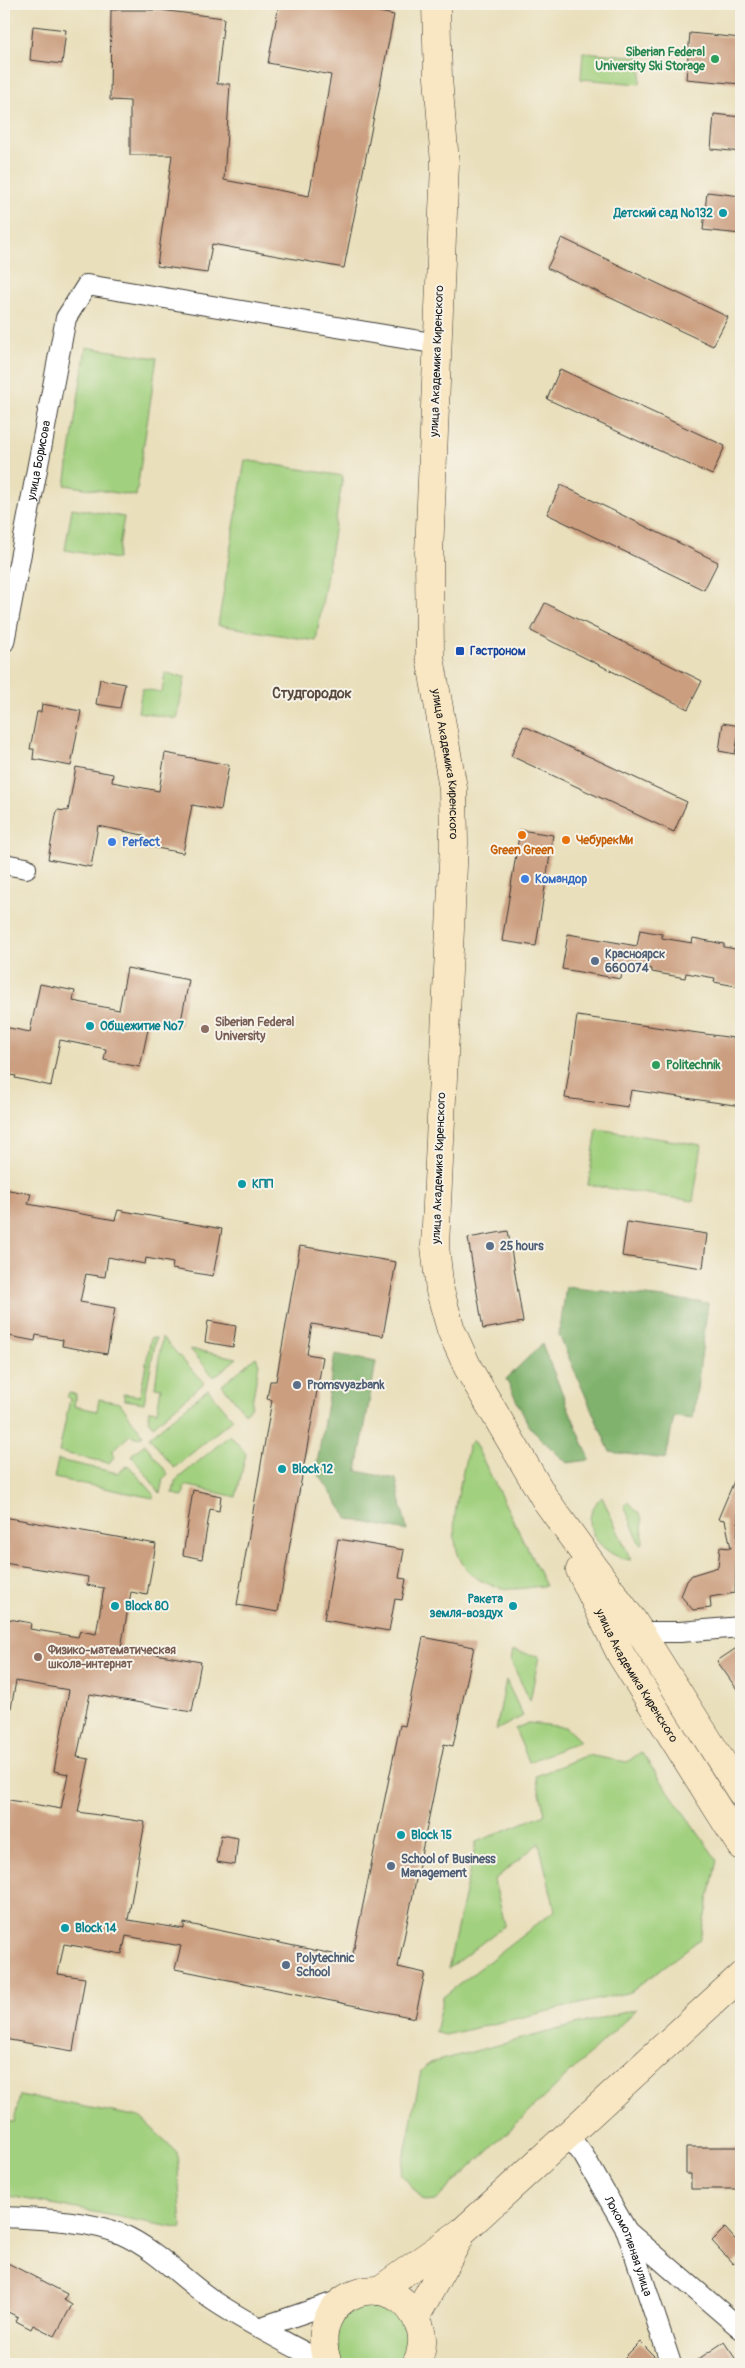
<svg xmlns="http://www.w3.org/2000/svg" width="745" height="2368" viewBox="0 0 745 2368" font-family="Pangolin,sans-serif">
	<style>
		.green { fill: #a1d07e; stroke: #5e764d }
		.forest { fill: #80b26d; stroke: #4e6744 }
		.building { fill: #cb9e7f }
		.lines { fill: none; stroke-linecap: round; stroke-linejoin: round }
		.minor-casing { stroke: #3b3934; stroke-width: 22 }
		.secondary-casing { stroke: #3b3934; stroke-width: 29 }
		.minor { stroke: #fff; stroke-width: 20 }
		.secondary { stroke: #f9e7c3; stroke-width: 28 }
		.leisure-dot { fill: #2e9e5b; stroke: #f7f3e8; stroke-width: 2 }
		.culture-dot { fill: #0f9aa8; stroke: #f7f3e8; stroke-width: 2 }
		.transit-dot { fill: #1a4fb4; stroke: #f7f3e8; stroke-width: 2 }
		.food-dot { fill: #e8710a; stroke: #f7f3e8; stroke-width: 2 }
		.shop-dot { fill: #3f7fe0; stroke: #f7f3e8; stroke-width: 2 }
		.service-dot { fill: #5c6f8a; stroke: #f7f3e8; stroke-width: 2 }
		.education-dot { fill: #8d6e63; stroke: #f7f3e8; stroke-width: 2 }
		.labels { text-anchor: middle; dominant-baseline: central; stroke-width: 4; stroke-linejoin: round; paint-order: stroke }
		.leisure-label { font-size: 12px; font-weight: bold; fill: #27864d; stroke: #f7f3e8; text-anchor: end }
		.culture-label { font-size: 12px; font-weight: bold; fill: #0d838f; stroke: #f7f3e8; text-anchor: start }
		.street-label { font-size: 12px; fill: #1c1c1c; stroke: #f7f3e8 }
		.transit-label { font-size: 12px; font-weight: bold; fill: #164399; stroke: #f7f3e8; text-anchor: start }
		.food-label { font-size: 12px; font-weight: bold; fill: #c56008; stroke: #f7f3e8; text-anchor: start }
		.shop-label { font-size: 12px; font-weight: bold; fill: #366cbe; stroke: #f7f3e8; text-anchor: start }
		.service-label { font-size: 12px; font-weight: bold; fill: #4e5e75; stroke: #f7f3e8; text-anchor: start }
		.education-label { font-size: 12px; font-weight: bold; fill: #785e54; stroke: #f7f3e8; text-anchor: start }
		.neighbourhood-label { font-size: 14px; font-weight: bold; fill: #594a3f; stroke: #f7f3e8 }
	</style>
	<rect width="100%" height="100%" fill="#f7f3e8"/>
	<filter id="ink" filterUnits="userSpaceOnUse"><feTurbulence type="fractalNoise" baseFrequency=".02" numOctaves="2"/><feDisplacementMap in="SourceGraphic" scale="10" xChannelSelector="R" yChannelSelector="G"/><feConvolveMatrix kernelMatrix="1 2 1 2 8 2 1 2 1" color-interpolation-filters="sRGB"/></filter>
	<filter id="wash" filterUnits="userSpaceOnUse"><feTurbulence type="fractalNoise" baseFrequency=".0096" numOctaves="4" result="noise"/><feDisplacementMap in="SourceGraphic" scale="20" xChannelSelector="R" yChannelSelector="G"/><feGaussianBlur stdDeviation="1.12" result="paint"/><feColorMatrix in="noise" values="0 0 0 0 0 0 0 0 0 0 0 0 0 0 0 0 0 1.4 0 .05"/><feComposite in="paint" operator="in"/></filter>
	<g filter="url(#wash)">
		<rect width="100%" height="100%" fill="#e9dfbb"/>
		<!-- green -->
		<path class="green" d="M583,52l59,5 -2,27 -59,-5z
			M86,347l71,11 -21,138 -71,-11z
			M245,460l98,16 -27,165 -98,-16z
			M72,508l52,9 -7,42 -52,-9z
			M165,673l20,4 -8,42 -39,-7 4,-23 20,3z
			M597,1129l105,16 -9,56 -105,-16z
			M151,1337l5,1 -12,65 -19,-3 -2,-6 17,2z
			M162,1337l42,46 -51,43 -5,-6 2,-10 7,1 4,-23 -6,-1z
			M190,1349l47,9 -23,19z
			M256,1357l3,7 -8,44 -6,5 -23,-28z
			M208,1389l25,30 -59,49 -25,-31z
			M69,1393l7,1 -2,12 23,5 2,-12 21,4 23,32 -4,3 -9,-3 -17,15 1,7 -5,6 -50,-11 11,-53 -3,-2z
			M230,1435l16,19 -10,43 -51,-12 -2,12 -10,-4 2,-12z
			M473,1440l73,146c-13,0 -30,5 -43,2 -74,-14 -44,-90 -35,-141z
			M145,1444l23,30 -5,5 -3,14 -29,-38z
			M58,1460l60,13 10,-8 26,29 -1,4 -99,-20z
			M602,1497l29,63c-31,-4 -57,-38 -29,-63z
			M629,1502l13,16 1,25 -3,2 -16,-40z
			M513,1651l26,5 -9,45 -19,-40z
			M506,1680l17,36 -27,14z
			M528,1723l37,4 15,14 -51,21 -14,-33z
			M641,1752l76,108 -17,79 -69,53 -186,43 -10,-3 8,-35 112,-87 -16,-67 -45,37 11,45 -57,44 28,-127 69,-28 -9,-38 51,-21 40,7z
			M637,2009l-201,191 -12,1 -23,-27 20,-103 8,-8z
			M20,2095l120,22 37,35 5,77 -178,-34v-74l10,1z
			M366,2301l26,5 19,32 -9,26h-61l-6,-40z"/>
		<!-- forest -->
		<path class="forest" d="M566,1287l142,16 -15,116 -19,-2 -8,42 -56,-7 -51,-117z
			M542,1344l48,116 -23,3 -30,-28 -9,-11 -22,-45z
			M335,1354l41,8 -19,109 39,8 11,52 -59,-12 -32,-49z"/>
		<g id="blocks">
			<!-- building -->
			<path class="building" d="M279,4h59l56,11 -50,253 -132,-24 -5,29 -50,-7 15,-111h-42v-54l-20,-1 1,-90h49l64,8 -7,66h13l-6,96 85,16 22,-121 -63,-12z
				M33,26l33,4 -4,34 -32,-4z
				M690,33l51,5v46l-55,-5z
				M714,114l27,3v35l-30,-3z
				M707,192l34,4v38l-38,-4z
				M562,238l166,79 -15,29 -166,-78z
				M560,369l165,77 -13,29 -165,-76z
				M561,485l157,77 -14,28 -157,-76z
				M545,603l157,78 -14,28 -157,-78z
				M100,679l25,5 -5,24 -24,-4z
				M42,704l39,7 -10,55 -38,-7 1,-10h-4l7,-37h4z
				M723,723l17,3 -5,28 -16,-3z
				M524,726l163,76 -13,30 -163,-76z
				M165,753l64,12 -8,45 -29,-5 -9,48 -42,-8 2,-10 -45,-9 -7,41 -43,-8 9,-49 11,1 8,-44 37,7 -1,8 47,9z
				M520,830l33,5 -17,111 -34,-5z
				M640,930l22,4v4l30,5 1,-5 31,6v3l17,3v37l-27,-5 1,-4 -29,-5 -1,5 -33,-6v-3l-29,-5 -2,15 -59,-10 6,-35 69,12z
				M127,968l62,12 -9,46 -30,-6 -10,47 -36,-7 2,-11 -46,-9 -9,46 -36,-8 1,-2 -12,-2v-47l26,5 10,-48 35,7 -2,10 46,9z
				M577,1016l164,23v67l-110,-16 -3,17 -63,-9z
				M4,1189l27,5 -3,10 87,16 3,-10 104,19 -9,47 -41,-7 1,-6 -27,-5 -1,6 -37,-7 -3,20 -19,-3 -6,28 35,6 -8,46 -45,-8 1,-6 -27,-5 -1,6 -31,-6z
				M627,1222l80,12 -4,34 -81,-12z
				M508,1231l15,91 -40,7 -15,-91z
				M300,1246l96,16 -13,74 -71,-12 -5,30 16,3 -45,255 -41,-7 35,-205 -5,-1 3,-18h6z
				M208,1321l28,5 -3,21 -28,-5z
				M740,1467l-5,126 -25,4 1,11 -18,2 -12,-14 6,-15 5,-6 26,-8 2,-20 11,1 -6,-28 -7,-1z
				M193,1490l28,6 -2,15 -9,-2 -8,50 -19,-4z
				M4,1517l152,27 -9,51 -16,-3 -10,56 80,14 -9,50 -102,-18 -13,63 12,2 -11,53 67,10 -17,98 56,9v-6l168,35 48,-233 5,1 18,-89 51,10 -21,99 -9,-2 -46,223 27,6 -10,45 -240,-49 6,-23 -55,-10 -4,18 -58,-10 -6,30 27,4 -12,73 -69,-12v-240l57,10 7,-35 -14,-3 15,-81 -53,-9 -5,27 -7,-1v-89l27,5 -1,6 48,8 2,-6 16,3 8,-46 -17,-3 1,-8 -84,-14z
				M338,1539l66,11 -5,28 7,1 -4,21 -7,-1 -6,32 -65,-11z
				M741,1645v50l-24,-34z
				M221,1835l17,3 -3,27 -18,-3z
				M686,2147h55v42h-50v-15h-5z
				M725,2228l16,18v11l-8,7 -21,-23z
				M4,2261l63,33 -3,6 8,5 -17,31 -22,-11 -2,4 -15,-8 2,-4 -14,-7z
				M640,2342l17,17 2,5h-41z
				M724,2342l15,22h-48z"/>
		</g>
	</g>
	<g filter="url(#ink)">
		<use href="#blocks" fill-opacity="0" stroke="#3b3934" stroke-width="1"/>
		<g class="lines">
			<defs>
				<g id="minor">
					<path id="s1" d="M4,642l62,-324 21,-33 351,59"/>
					<path d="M4,864l22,4"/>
					<path d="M640,1632h40l61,-5"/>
					<path id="s2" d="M569,2136l15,20 43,75 44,133"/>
					<path d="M4,2217c36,2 83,3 117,17 35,15 62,46 93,67 36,24 75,43 113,63"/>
					<path d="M627,2231l114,98"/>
					<path d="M259,2328l85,-29"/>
				</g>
				<g id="secondary">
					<path id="s3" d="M436,4l2,74 7,85 -16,390 1,104 23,131 1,56 -19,402 5,45 11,39 17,38 77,131 88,122 108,171"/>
					<path id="s4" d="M580,1570l41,85 120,191"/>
					<path d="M378,2291l85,-60 278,-255"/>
					<path d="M416,2316l44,-79"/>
					<path d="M328,2364c-26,-71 68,-104 92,-37 4,11 2,27 -4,37"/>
				</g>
			</defs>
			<!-- minor casing -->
			<use href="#minor" class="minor-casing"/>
			<!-- secondary casing -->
			<use href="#secondary" class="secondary-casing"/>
			<!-- minor -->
			<use href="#minor" class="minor"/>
			<!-- secondary -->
			<use href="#secondary" class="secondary"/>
		</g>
	</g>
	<!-- markers -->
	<g class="leisure-dot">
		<circle cx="715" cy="59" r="5"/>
		<circle cx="656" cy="1065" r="5"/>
	</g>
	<g class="culture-dot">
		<circle cx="723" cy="213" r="5"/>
		<circle cx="90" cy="1026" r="5"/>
		<circle cx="242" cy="1184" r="5"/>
		<circle cx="282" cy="1469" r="5"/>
		<circle cx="115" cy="1606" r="5"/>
		<circle cx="513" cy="1606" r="5"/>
		<circle cx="401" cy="1835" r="5"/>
		<circle cx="65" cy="1928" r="5"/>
	</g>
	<rect class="transit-dot" x="455" y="646" width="10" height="10" rx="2.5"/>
	<g class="food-dot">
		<circle cx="522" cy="835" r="5"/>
		<circle cx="566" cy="840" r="5"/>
	</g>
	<g class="shop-dot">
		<circle cx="112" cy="842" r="5"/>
		<circle cx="525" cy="879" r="5"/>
	</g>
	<g class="service-dot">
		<circle cx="595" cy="961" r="5"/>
		<circle cx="490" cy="1246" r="5"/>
		<circle cx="297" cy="1385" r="5"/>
		<circle cx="391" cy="1866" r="5"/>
		<circle cx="286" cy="1965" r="5"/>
	</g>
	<g class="education-dot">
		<circle cx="205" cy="1029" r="5"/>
		<circle cx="38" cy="1657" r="5"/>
	</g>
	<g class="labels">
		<!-- leisure labels -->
		<g class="leisure-label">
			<text x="705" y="52">Siberian Federal<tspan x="705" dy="14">University Ski Storage</tspan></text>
			<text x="666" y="1065" text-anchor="start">Politechnik</text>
		</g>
		<!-- culture labels -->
		<g class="culture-label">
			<text x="713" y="213" text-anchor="end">Детский сад №132</text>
			<text x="100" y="1026">Общежитие №7</text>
			<text x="252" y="1184">КПП</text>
			<text x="292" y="1469">Block 12</text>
			<text x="503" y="1599" text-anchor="end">Ракета<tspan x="503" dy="14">земля-воздух</tspan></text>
			<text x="125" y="1606">Block 80</text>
			<text x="411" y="1835">Block 15</text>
			<text x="75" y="1928">Block 14</text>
		</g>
		<!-- street labels -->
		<g class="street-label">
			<text transform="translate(437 361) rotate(-88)">улица Академика Киренского</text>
			<text stroke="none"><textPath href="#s1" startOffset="185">улица Борисова</textPath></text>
			<text stroke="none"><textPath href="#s3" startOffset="762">улица Академика Киренского</textPath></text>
			<text transform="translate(439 1168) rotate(-88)">улица Академика Киренского</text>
			<text stroke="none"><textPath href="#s4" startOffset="120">улица Академика Киренского</textPath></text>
			<text stroke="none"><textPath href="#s2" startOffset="126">Локомотивная улица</textPath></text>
		</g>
		<!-- transit labels -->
		<g class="transit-label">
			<text x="470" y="651">Гастроном</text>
		</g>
		<!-- food labels -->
		<g class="food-label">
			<text x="576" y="840">ЧебурекМи</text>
			<text x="522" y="850" text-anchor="middle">Green Green</text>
		</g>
		<!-- shop labels -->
		<g class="shop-label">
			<text x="122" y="842">Perfect</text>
			<text x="535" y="879">Командор</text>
		</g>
		<!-- service labels -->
		<g class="service-label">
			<text x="605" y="954">Красноярск<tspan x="605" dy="14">660074</tspan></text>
			<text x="500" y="1246">25 hours</text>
			<text x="307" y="1385">Promsvyazbank</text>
			<text x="401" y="1859">School of Business<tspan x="401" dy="14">Management</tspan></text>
			<text x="296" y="1958">Polytechnic<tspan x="296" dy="14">School</tspan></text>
		</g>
		<!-- education labels -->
		<g class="education-label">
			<text x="215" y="1022">Siberian Federal<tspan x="215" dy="14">University</tspan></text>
			<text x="48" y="1650">Физико-математическая<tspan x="48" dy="14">школа-интернат</tspan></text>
		</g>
		<!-- neighbourhood labels -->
		<g class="neighbourhood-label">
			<text x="312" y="693">Студгородок</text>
		</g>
	</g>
	<!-- margin -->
	<rect width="745" height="2368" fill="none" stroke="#f7f3e8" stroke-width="20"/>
</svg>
